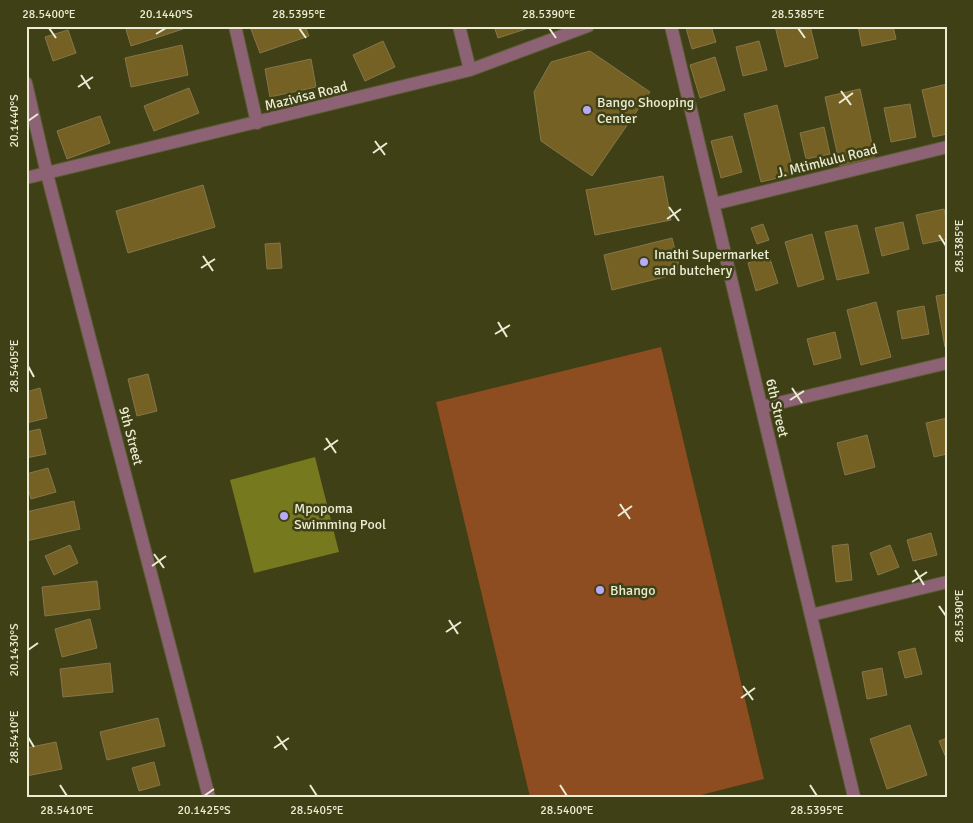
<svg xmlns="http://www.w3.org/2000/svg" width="973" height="823" viewBox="0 0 973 823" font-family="Signika,sans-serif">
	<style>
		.green { fill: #8e4c21 }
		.water { fill: #77791e }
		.building { fill: #756124; stroke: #86764b }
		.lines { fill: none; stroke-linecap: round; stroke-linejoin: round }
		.street-casing { stroke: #5a5c34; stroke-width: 14 }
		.street { stroke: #8d6275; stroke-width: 12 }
		.ticks { fill: none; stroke: #eaecd4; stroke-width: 2 }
		.poi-dot { fill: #b7abf8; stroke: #3f4015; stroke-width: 2 }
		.labels { text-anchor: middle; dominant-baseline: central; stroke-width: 5; stroke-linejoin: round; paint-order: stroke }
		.street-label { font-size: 14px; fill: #eaecd4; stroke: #3f4015 }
		.poi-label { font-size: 14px; fill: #eaecd4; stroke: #3f4015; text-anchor: start }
		.neatline { fill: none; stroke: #eaecd4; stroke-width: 2 }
		.ticks-label { font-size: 12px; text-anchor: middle; fill: #eaecd4 }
	</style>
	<rect width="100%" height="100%" fill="#3f4015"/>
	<!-- green -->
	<path class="green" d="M661,347l103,432 -71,18h-163l-94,-395z"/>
	<!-- water -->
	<path class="water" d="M315,457l24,95 -85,21 -24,-93z"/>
	<!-- building -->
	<path class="building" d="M125,26h57l1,3 -52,17z
		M258,26h47l4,10 -49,17 -9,-24z
		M494,26h41l-37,12z
		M691,26h20l5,16 -24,7 -6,-21z
		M775,26h35l8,32 -33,9z
		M858,26h35l3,13 -34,7z
		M68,30l8,23 -23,8 -8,-24z
		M383,41l12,26 -30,14 -12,-26z
		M759,41l8,29 -24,6 -7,-29z
		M182,45l6,30 -57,12 -6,-29z
		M590,51l60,41 -58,84 -51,-35 -7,-49 17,-30z
		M715,57l10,33 -25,8 -10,-33z
		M311,59l5,28 -46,10 -5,-28z
		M947,84v50l-14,3 -11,-47z
		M189,88l10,25 -45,18 -10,-25z
		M860,89l15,69 -35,8 -15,-69z
		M910,104l6,33 -25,5 -7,-34z
		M777,105l17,69 -33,8 -17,-68z
		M100,116l10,27 -43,16 -10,-28z
		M824,127l6,27 -24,5 -6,-26z
		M732,136l10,36 -21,6 -10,-37z
		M663,176l8,44 -76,15 -9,-45z
		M203,185l12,42 -87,26 -12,-42z
		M944,209l3,15v15l-24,5 -7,-29z
		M903,222l6,27 -27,7 -7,-28z
		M763,224l6,16 -12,4 -6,-16z
		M857,225l12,48 -32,7 -12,-48z
		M812,234l12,45 -26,8 -13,-45z
		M672,238l9,35 -69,17 -8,-35z
		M280,243l2,25 -15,1 -2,-25z
		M769,256l9,27 -22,8 -8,-28z
		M947,294v53h-2l-9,-51z
		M876,302l15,55 -30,8 -14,-55z
		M924,306l5,28 -27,5 -5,-28z
		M835,332l6,26 -27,7 -7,-26z
		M148,374l9,37 -20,5 -9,-37z
		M40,388l7,30 -21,5v-31z
		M947,418v36l-13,3 -8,-34z
		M40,429l6,25 -20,4v-26z
		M867,435l8,32 -30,8 -8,-32z
		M48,468l8,24 -25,7 -5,-18v-7z
		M74,501l6,28 -54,12v-29z
		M931,533l6,22 -24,6 -6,-21z
		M848,544l4,36 -16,2 -4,-36z
		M70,545l8,18 -24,12 -9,-19z
		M890,545l9,22 -21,8 -8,-22z
		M97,581l3,28 -55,7 -3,-29z
		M90,619l7,29 -35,9 -7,-28z
		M915,648l7,26 -17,4 -7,-26z
		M110,663l3,29 -50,5 -3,-28z
		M882,668l5,27 -20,4 -5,-27z
		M158,718l7,28 -58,14 -7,-28z
		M910,725l17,50 -40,14 -17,-50z
		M947,738v22l-8,-19z
		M56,742l6,27 -36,7v-28z
		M154,762l6,23 -21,6 -7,-23z"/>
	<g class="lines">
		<defs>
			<path id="street" d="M235,26l22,97
				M459,26l11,44
				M671,26l183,771
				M26,83l21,91 162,623
				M26,178l444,-108 118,-44
				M714,204l233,-57
				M762,407l185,-44
				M811,615l136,-33"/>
		</defs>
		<!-- street casing -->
		<use href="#street" class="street-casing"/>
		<!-- street -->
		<use href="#street" class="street"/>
	</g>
	<!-- ticks -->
	<path class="ticks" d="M49,28l7,10M299,28l7,10M549,28l7,10M798,28l7,10M156,34l10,-6M81,75l9,14M78,87l15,-10M841,91l10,14M839,103l14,-10M28,121l10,-7M375,141l10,14M373,153l14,-10M669,207l10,14M667,219l14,-10M939,235l7,11M203,256l10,15M201,268l14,-9M498,322l9,15M495,334l15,-9M28,366l6,11M792,388l10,15M790,400l14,-9M326,438l10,15M324,450l14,-10M620,504l10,15M618,516l14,-10M154,554l10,14M152,566l14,-10M915,570l9,15M912,582l15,-10M939,606l7,10M449,620l9,14M446,632l15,-10M28,650l10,-7M743,686l10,14M741,698l14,-10M277,736l10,14M28,737l6,10M274,748l15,-10M60,785l7,11M310,785l7,11M560,785l7,11M810,785l7,11M204,796l10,-7"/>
	<!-- markers -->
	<g class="poi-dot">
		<circle cx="587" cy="110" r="5"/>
		<circle cx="644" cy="262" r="5"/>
		<circle cx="284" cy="516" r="5"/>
		<circle cx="600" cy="590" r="5"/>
	</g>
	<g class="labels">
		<!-- street labels -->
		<g class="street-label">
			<text transform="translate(306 96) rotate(-14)">Mazivisa Road</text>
			<text transform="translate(827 161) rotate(-14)">J. Mtimkulu Road</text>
			<text transform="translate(777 408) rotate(77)">6th Street</text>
			<text transform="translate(131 436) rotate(75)">9th Street</text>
		</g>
		<!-- poi labels -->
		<g class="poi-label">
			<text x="597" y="102">Bango Shooping<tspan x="597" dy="16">Center</tspan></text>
			<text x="654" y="254">Inathi Supermarket<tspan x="654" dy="16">and butchery</tspan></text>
			<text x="294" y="508">Mpopoma<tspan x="294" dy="16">Swimming Pool</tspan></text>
			<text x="610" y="590">Bhango</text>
		</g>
	</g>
	<!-- border -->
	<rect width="973" height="823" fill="none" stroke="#3f4015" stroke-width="55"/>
	<rect x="28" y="28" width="918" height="768" class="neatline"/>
	<g class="ticks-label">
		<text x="49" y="18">28.5400°E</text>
		<text x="166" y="18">20.1440°S</text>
		<text x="299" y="18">28.5395°E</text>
		<text x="549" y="18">28.5390°E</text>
		<text x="798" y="18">28.5385°E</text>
		<text transform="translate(14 121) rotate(-90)" y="4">20.1440°S</text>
		<text transform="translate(959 246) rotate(-90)" y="4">28.5385°E</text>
		<text transform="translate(14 366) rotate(-90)" y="4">28.5405°E</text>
		<text transform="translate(959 616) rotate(-90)" y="4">28.5390°E</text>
		<text transform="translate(14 650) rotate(-90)" y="4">20.1430°S</text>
		<text transform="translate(14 737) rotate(-90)" y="4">28.5410°E</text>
		<text x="67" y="814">28.5410°E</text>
		<text x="204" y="814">20.1425°S</text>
		<text x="317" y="814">28.5405°E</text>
		<text x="567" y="814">28.5400°E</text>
		<text x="817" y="814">28.5395°E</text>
	</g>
</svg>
